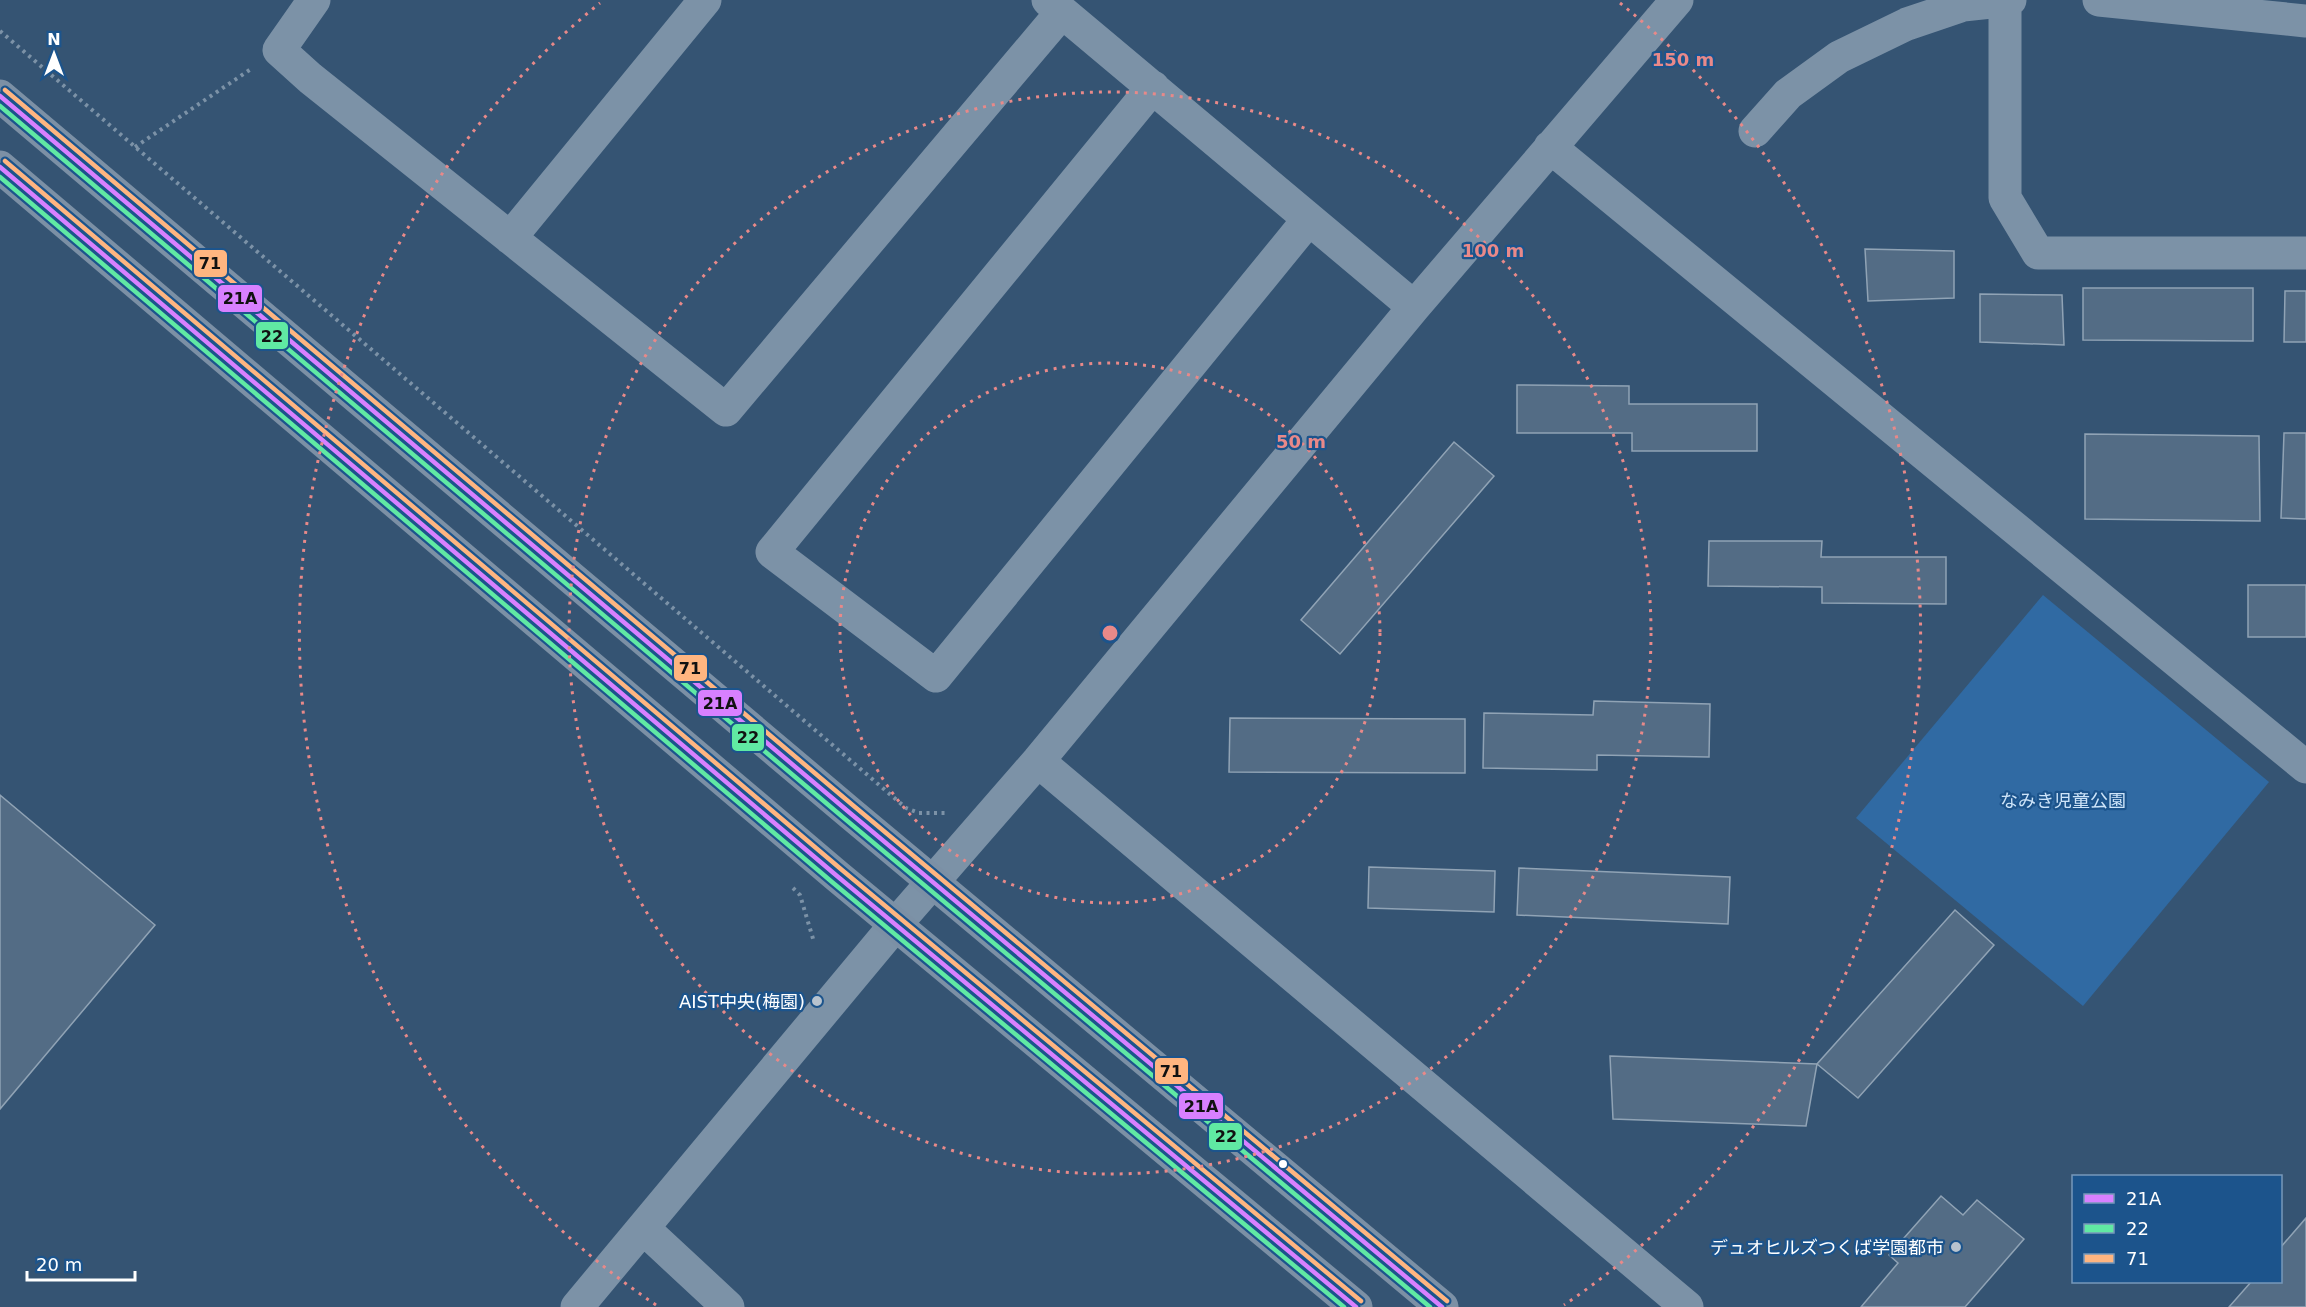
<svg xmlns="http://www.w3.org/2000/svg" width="2306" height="1307" viewBox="0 0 2306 1307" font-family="'DejaVu Sans','Noto Sans JP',sans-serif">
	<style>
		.green { fill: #306aa3 }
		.building { fill: #536c85; stroke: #90a3b5; stroke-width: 1.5 }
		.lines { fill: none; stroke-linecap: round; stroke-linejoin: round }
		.path { stroke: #7c92a7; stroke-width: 4; stroke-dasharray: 3 4.5; stroke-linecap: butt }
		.minor { stroke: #7c92a7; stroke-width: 33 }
		.major { stroke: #7c90a5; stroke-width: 33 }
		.bus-1-casing { stroke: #1c548c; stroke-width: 9 }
		.bus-2-casing { stroke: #1c548c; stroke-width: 9 }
		.bus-3-casing { stroke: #1c548c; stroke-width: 9 }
		.bus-1 { stroke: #d880ff; stroke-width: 4.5 }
		.bus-2 { stroke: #60e9a3; stroke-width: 4.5 }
		.bus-3 { stroke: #ffb580; stroke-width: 4.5 }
		.ring { fill: none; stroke: #e88989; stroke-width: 3; stroke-dasharray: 3 6 }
		.poi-dot { fill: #b8c3ce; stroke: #1c548c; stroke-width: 2 }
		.bus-dot { fill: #fff; stroke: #1c548c; stroke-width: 2 }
		.labels { text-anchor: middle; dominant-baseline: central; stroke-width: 4.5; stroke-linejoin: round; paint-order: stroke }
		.park-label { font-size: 18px; fill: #cde4f9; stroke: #1c548c }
		.poi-label { font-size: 18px; fill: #fff; stroke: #1c548c; text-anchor: end }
		.centre { fill: #e88989; stroke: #1c548c; stroke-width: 3 }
		.ring-label { font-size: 18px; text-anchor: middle; font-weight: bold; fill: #e88989; stroke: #1c548c; stroke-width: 4.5; stroke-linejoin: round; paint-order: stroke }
		.line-badge { stroke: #1c548c; stroke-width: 2 }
		.pale-badge-label { font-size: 16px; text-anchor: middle; font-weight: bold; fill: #111 }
	</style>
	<rect width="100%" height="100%" fill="#355473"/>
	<!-- green -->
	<path class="green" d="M2043,595l226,187 -186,224 -227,-188z"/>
	<!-- building -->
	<path class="building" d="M1865,249l89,2v47l-86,3z
		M2083,288h170v53l-170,-1z
		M2285,291h21v51h-22z
		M1980,294l82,1 2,50 -84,-3z
		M1517,385l112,1v18h128v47h-125v-18h-115z
		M2284,433h22v86l-25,-1z
		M2085,434l174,2 1,85 -175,-2z
		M1454,442l40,34 -154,178 -39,-34z
		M1709,541h113l-1,16h125v47l-124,-1v-16l-114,-1z
		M2248,585h58v52h-58z
		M1594,701l116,3 -1,53 -112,-2v15l-114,-2 1,-55 109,2z
		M1230,718l235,1v54l-236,-1z
		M0,795l155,130 -155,184z
		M1369,867l126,4 -1,41 -126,-4z
		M1519,868l211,9 -2,47 -211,-9z
		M1955,910l39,35 -136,153 -41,-34z
		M1610,1056l207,8 -11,62 -193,-7z
		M1941,1196l22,19 14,-15 47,39 -59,68h-104l37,-44 -9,-8z
		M2306,1218v89h-77l22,-25h29v-34z"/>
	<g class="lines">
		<!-- path -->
		<path class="path" d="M0,31l906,777 13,5h27
			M135,147l116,-78
			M793,888l7,7 14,47"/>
		<!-- minor -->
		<path class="minor" d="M314,0l-35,50 31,28 416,332 336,-398
			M1048,0l366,307
			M2005,0v198l33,55h268
			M2099,0l207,21
			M1153,87l-381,465 164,124 373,-457
			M1755,131l33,-37 51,-37 68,-33 56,-19 47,-5
			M1550,147l756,620
			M510,238l195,-238
			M1038,761l649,546
			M643,1228l85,79
			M577,1307l319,-383 142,-163 376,-454 263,-307"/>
		<!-- major -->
		<path class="major" d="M0,96l850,717 592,494
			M0,167l837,709 519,431"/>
		<defs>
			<path id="bus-1" d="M0,96l850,717 592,494
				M0,167l837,709 519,431"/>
			<path id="bus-2" d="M0,106l845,713 585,488
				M0,177l832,705 512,425"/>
			<path id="bus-3" d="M5,90l850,717 592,494
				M5,161l837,709 519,431"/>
		</defs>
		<!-- bus-1 casing -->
		<use href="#bus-1" class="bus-1-casing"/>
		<!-- bus-2 casing -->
		<use href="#bus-2" class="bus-2-casing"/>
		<!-- bus-3 casing -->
		<use href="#bus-3" class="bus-3-casing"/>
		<!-- bus-1 -->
		<use href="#bus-1" class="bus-1"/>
		<!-- bus-2 -->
		<use href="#bus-2" class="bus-2"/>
		<!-- bus-3 -->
		<use href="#bus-3" class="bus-3"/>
	</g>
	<!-- distance rings -->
	<g class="ring">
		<circle cx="1110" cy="633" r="270"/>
		<circle cx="1110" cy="633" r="541"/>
		<path d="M656 1305A811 811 0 0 1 600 3M1620 3A811 811 0 0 1 1564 1305"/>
	</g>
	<!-- markers -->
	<g class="poi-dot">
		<circle cx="817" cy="1001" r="6"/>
		<circle cx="1956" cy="1247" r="6"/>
	</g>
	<circle class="bus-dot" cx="1283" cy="1164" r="5"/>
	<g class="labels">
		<!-- park labels -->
		<g class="park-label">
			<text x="2063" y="800">なみき児童公園</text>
		</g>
		<!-- poi labels -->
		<g class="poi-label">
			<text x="805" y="1001">AIST中央(梅園)</text>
			<text x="1944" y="1247">デュオヒルズつくば学園都市</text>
		</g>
	</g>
	<circle cx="1110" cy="633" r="9" class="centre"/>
	<g class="ring-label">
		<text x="1683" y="66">150 m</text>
		<text x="1493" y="257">100 m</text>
		<text x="1301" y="448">50 m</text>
	</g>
	<g class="line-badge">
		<rect x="193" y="249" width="35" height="29" rx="6" fill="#ffb580"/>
		<rect x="217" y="284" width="46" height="29" rx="6" fill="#d880ff"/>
		<rect x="255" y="321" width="34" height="29" rx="6" fill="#60e9a3"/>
		<rect x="673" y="654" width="35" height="28" rx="6" fill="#ffb580"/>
		<rect x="697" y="689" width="46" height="28" rx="6" fill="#d880ff"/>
		<rect x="731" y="723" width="34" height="29" rx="6" fill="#60e9a3"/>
		<rect x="1154" y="1057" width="35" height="28" rx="6" fill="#ffb580"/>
		<rect x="1178" y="1092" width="46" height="28" rx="6" fill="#d880ff"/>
		<rect x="1208" y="1122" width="35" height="29" rx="6" fill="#60e9a3"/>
	</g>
	<g class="pale-badge-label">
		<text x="210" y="269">71</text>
		<text x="240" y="304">21A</text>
		<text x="272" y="342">22</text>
		<text x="690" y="674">71</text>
		<text x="720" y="709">21A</text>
		<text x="748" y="743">22</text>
		<text x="1171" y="1077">71</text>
		<text x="1201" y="1112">21A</text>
		<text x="1226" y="1142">22</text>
	</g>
	<!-- legend -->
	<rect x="2072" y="1175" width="210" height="108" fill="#1c548c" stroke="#7798ba" stroke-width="1.5"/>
	<rect x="2084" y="1194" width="30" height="9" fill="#d880ff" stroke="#7798ba" stroke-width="1.5"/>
	<text x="2126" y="1205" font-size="18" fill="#ffffff">21A</text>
	<rect x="2084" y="1224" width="30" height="9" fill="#60e9a3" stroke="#7798ba" stroke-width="1.5"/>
	<text x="2126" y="1235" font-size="18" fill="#ffffff">22</text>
	<rect x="2084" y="1254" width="30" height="9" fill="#ffb580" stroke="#7798ba" stroke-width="1.5"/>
	<text x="2126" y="1265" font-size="18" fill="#ffffff">71</text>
	<!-- north arrow -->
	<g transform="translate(54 54)" stroke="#1c548c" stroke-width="4.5" paint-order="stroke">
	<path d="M0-4.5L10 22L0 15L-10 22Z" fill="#ffffff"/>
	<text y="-9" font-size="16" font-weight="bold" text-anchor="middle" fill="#ffffff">N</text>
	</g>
	<!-- scale -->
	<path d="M27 1271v9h108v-9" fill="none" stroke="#ffffff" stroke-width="3"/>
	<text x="36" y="1271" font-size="18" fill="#ffffff" stroke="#1c548c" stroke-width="4.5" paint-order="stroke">20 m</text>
</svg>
